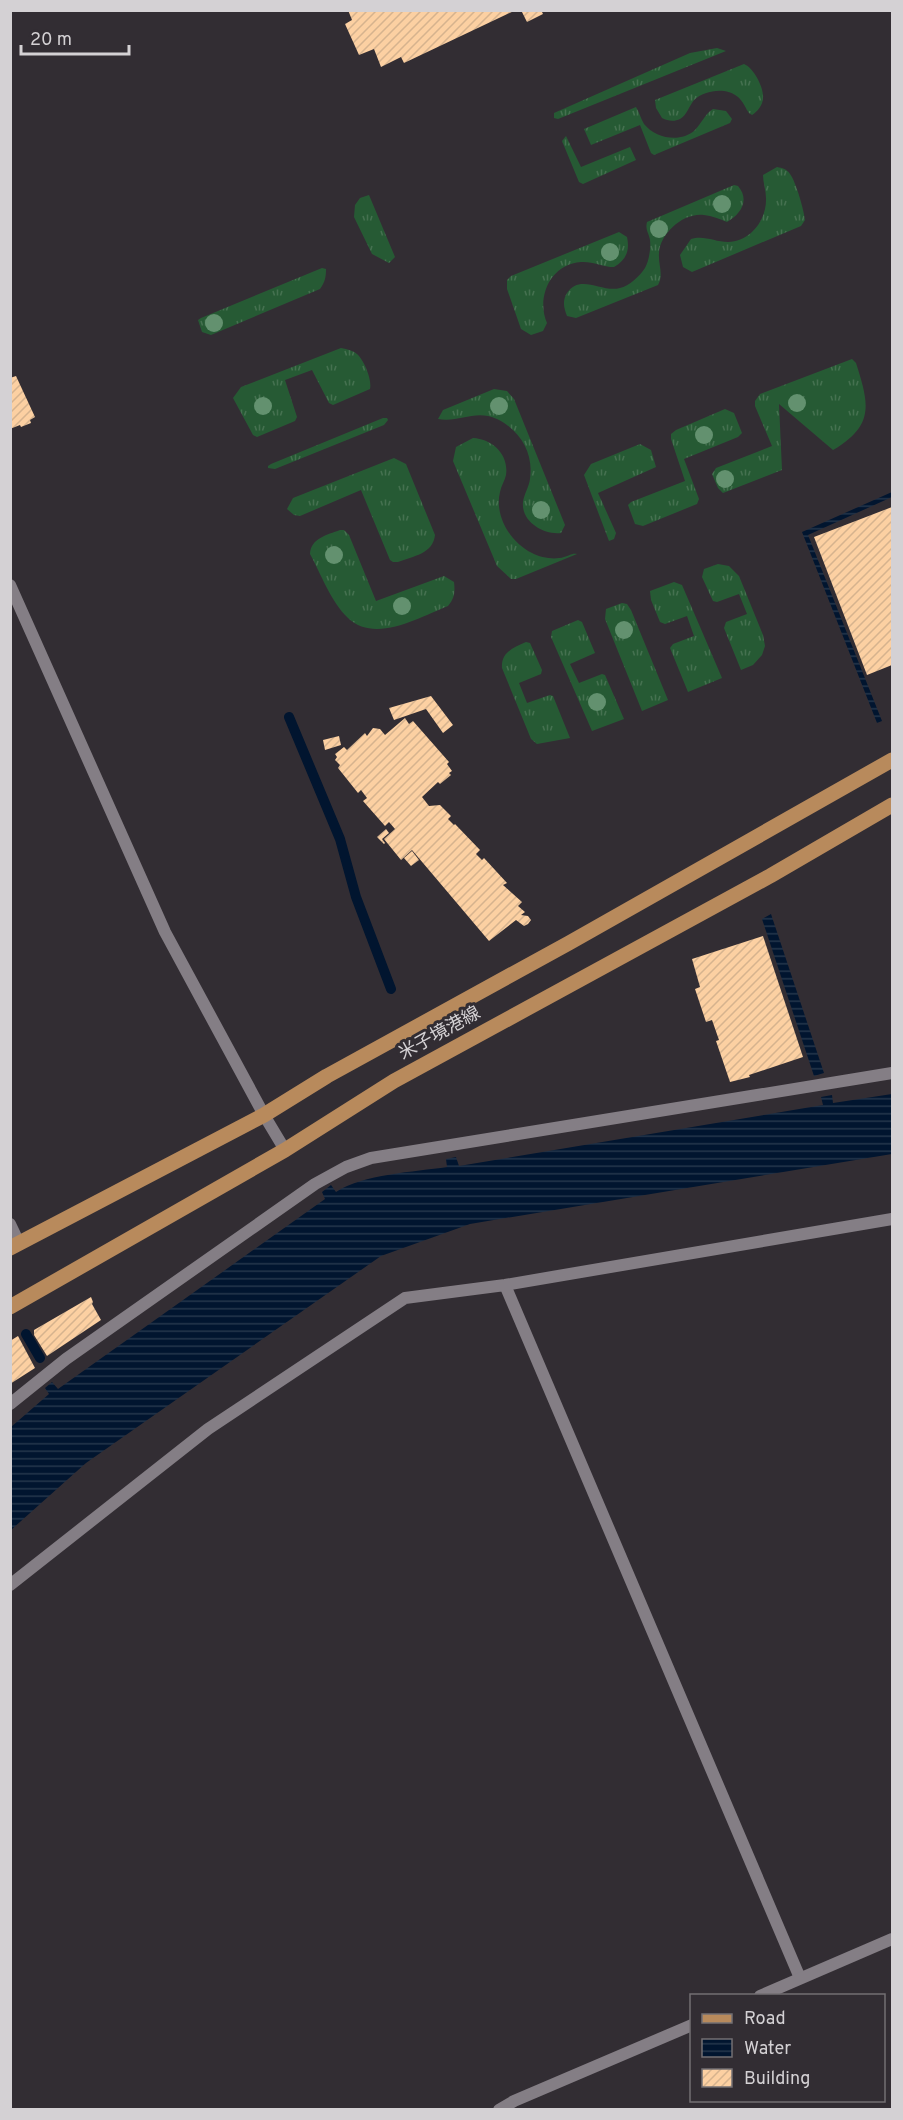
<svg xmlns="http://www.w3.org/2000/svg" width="903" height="2120" viewBox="0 0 903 2120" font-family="Overpass,'Noto Sans JP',sans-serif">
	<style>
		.grass { fill: url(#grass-tufts) }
		.water { fill: url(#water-rules) }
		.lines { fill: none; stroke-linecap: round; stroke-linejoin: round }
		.stream { stroke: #01152f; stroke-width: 10 }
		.building { fill: url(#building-hatch) }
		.minor { stroke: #847e85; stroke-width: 12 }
		.tertiary { stroke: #847e85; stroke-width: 12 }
		.primary { stroke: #b88a5c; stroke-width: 15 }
		.tree { fill: #63916f }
		.labels { text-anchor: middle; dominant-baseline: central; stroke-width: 6; stroke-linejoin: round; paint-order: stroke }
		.street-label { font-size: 18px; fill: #d4d1d4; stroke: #322d33 }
	</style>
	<defs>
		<pattern id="grass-tufts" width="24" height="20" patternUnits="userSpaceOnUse" patternTransform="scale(1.5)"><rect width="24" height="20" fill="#265a34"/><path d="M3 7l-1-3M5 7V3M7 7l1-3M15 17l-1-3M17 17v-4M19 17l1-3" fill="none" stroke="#457150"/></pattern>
		<pattern id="water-rules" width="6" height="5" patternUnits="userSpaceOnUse" patternTransform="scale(1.5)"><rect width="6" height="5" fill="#01152f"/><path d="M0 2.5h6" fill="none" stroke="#25364c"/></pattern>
		<pattern id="building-hatch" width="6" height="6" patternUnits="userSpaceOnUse" patternTransform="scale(1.5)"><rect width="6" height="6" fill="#fcd0a2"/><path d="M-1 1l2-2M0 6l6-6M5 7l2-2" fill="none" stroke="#d6b38e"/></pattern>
	</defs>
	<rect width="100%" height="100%" fill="#322d33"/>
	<!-- grass -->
	<path class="grass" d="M717,48l9,3 -168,68 -4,-1v-5l136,-60z
		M744,64c10,4 20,24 19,34 0,7 -6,14 -11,17l-3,-2c-3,-4 -6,-12 -11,-16 -12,-10 -33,-7 -44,3 -5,6 -7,15 -14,19 -6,3 -12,2 -18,-1l-6,-10 -1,-8z
		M636,107c3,5 5,12 8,17 12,15 37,19 51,6 7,-7 9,-15 18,-21l13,2 6,8 -2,4 -76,32 -3,-2 -11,-28 -49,20 -7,-16z
		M566,136l15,31 49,-20 6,13 -53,24 -4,-2 -17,-41z
		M777,167c5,1 10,2 13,7 6,8 14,36 15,46l-4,6 -109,46 -9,-5 -3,-12 11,-16c13,-4 24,3 37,3 23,0 39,-23 38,-44 0,-8 -3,-15 -3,-23z
		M734,185l4,1c12,14 3,28 -11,36 -7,-3 -15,-6 -23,-7 -20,-3 -44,18 -45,38 -1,12 5,22 -1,32l-82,33 -9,-2c-3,-8 -5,-15 0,-23 13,-20 35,0 53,-5 9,-2 20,-12 25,-20 4,-7 6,-20 5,-28 -1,-7 -5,-10 -3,-18z
		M369,195l26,62 -6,6 -17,-9 -18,-37 1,-12 5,-7z
		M619,232l8,5c3,14 -1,23 -13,30 -11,0 -22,-6 -33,-5 -31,2 -45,36 -34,61l-4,8 -12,4 -10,-6 -14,-40v-9l4,-4z
		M322,268l4,1c0,8 -1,13 -6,20l-109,46 -9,-3 -4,-12 3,-2z
		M341,348c6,1 14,3 18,8 6,7 13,24 11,33l-37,16 -4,-2 -17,-33 -27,10 12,37 -2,4 -38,16 -4,-2 -20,-37 8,-11z
		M852,359l4,4c13,41 19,62 -23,87l-54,-46 3,66 -59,23 -5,-5 -6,-14 4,-6 56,-22 -17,-40v-5l5,-7z
		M494,389l13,2 7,8 51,126 -4,8c-17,2 -40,-11 -38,-31 1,-8 6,-15 7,-23 4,-26 -10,-49 -33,-60 -22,-10 -38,4 -59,0l5,-9z
		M725,409l9,4 8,20 -4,4 -54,22 15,40 -2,5 -54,22 -8,-2 -7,-19 3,-3 54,-21 -14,-42v-5l5,-4z
		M383,418h4l1,2 -4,5 -109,44 -7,-1v-2l3,-2z
		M473,438c19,1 36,16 33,37 -1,5 -5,11 -6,17 -6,24 11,51 32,61 9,5 23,7 32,4 6,-1 7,-4 13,-3l-61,25h-5l-14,-13 -44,-105 3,-14z
		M640,444l11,6 5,17 -58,26 18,40 -2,6 -5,2 -25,-66 7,-11z
		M394,458l12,6 29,71c-2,19 -22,21 -37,27h-5l-3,-2 -29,-70 -61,26 -6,-1 -7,-6 6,-11z
		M340,530h4l5,5 27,66 68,-25 10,6c1,9 1,16 -6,24 -28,11 -73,38 -100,12 -17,-16 -27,-44 -38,-64 1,-16 17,-19 30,-24z
		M718,564l11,2 10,10 24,59 2,11 -3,9 -9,10 -12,5 -17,-42 2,-6 21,-8 -8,-20 -22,8 -4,-1 -11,-24 2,-8z
		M674,582l8,3 40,93 -34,14 -18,-44 3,-4 21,-8 -7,-20 -22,8 -5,-2 -9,-22 -1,-9z
		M622,603l5,1 4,6 37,90 -26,11 -37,-92 1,-10z
		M578,620l4,2 13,31 -25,11 9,19 23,-9 3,1 19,44 -32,12 -41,-94 1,-6z
		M526,642l4,1 12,27 -1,4 -22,9 8,20 23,-8 3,1 17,42 -33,6 -6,-5 -29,-71c-1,-16 11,-20 24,-26z"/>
	<!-- water -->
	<path class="water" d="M892,492v5l-84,38 74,186 -5,2 -75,-191z
		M771,914l53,159 -10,3 -52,-157z
		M892,1094v60l-422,70 -89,32 -295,207 -75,67v-103l38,-33 -4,-6 7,-6 6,7 267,-190 -3,-7 9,-7 5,7c27,-18 78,-20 111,-25l-1,-8 10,-2 3,9 364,-61 -2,-8 11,-2 1,8z"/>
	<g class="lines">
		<!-- stream -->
		<path class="stream" d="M289,717l51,122 16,58 35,92
			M26,1334l14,24"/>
	</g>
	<!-- building -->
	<path class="building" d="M348,10h168l-112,53 -3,-6 -20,10 -7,-18 -15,6 -14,-31 7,-4z
		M521,10h20l2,4 -16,8z
		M16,376l19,41 -5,3 1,3 -10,4 -1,-2 -10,4v-51z
		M892,507v158l-25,10 -53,-138z
		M431,696l22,29 -10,8 -17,-24 -32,11 -5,-12z
		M405,718l4,6 4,-3 36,41 -2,2 5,7 -3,2 2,2 -11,9 -2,-2 -16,15 7,9 11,-1 11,11 -3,3 6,6 1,-1 25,26 -4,4 6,6 2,-2 23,25 -4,2 19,17 -4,4 7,6 -4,3 7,1 3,4 -3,4 -4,2 -8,-6 -27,21 -77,-91 -11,10 -17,-21 11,-10 -6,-7 -4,4 -22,-25 4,-3 -6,-8 -3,3 -20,-25 2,-3 -5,-5 2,-3 -2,-3 9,-7 3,3 18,-17 2,3 6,-8 7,1 5,6z
		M339,736l2,9 -16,5 -2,-10z
		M386,829l3,4 -7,6 3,4 -1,1 -7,-7z
		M412,851l7,9 -8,6 -7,-8z
		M763,936l40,121 -54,18 1,2 -20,5 -14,-41 3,-1 -7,-20 -6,2 -11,-33 5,-2 -8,-28z
		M91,1297l2,5 -1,2 9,16 -54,36 -13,-21v-5z
		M18,1336l17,32 -25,16v-43z"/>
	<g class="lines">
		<!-- minor -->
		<path class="minor" d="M10,585l155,347 99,183 21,35
			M10,1224l9,19
			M505,1285l295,693
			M10,1404l56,-45 249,-175 31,-17 25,-9 521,-85
			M10,1585l198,-156 197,-131 100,-13 387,-66"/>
		<!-- tertiary -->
		<path class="tertiary" d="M760,1996l132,-57
			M499,2110l15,-9 178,-76"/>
		<!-- primary -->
		<path class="primary" d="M10,1248l254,-133 63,-39 242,-133 323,-183
			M10,1307l275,-157 109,-69 376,-205 122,-71"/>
	</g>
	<!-- trees -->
	<g class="tree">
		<circle cx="722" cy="204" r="9"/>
		<circle cx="659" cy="229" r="9"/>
		<circle cx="610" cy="252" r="9"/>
		<circle cx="214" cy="323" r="9"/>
		<circle cx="797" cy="403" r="9"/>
		<circle cx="263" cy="406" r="9"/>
		<circle cx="499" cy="406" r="9"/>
		<circle cx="704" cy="435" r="9"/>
		<circle cx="725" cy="479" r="9"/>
		<circle cx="541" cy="510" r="9"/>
		<circle cx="334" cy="555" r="9"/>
		<circle cx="402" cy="606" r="9"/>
		<circle cx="624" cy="630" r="9"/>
		<circle cx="597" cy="702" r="9"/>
	</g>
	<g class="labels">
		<!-- street labels -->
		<g class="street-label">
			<text transform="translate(440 1034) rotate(-29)">米子境港線</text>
		</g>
	</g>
	<!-- border -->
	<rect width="903" height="2120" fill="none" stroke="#d4d1d4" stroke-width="24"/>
	<!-- legend -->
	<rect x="690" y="1994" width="195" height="108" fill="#322d33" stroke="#736f73" stroke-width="1.5"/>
	<rect x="702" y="2014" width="30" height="9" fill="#b88a5c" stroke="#736f73" stroke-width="1.5"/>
	<text x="744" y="2024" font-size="18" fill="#d4d1d4">Road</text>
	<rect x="702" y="2039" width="30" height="18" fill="url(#water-rules)" stroke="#736f73" stroke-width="1.5"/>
	<text x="744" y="2054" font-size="18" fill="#d4d1d4">Water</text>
	<rect x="702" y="2069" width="30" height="18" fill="url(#building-hatch)" stroke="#736f73" stroke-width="1.5"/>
	<text x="744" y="2084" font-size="18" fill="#d4d1d4">Building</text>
	<!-- scale -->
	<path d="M21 45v9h108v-9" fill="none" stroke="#d4d1d4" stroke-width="3"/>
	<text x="30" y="45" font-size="18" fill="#d4d1d4" stroke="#322d33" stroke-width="4.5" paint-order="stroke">20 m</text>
</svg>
